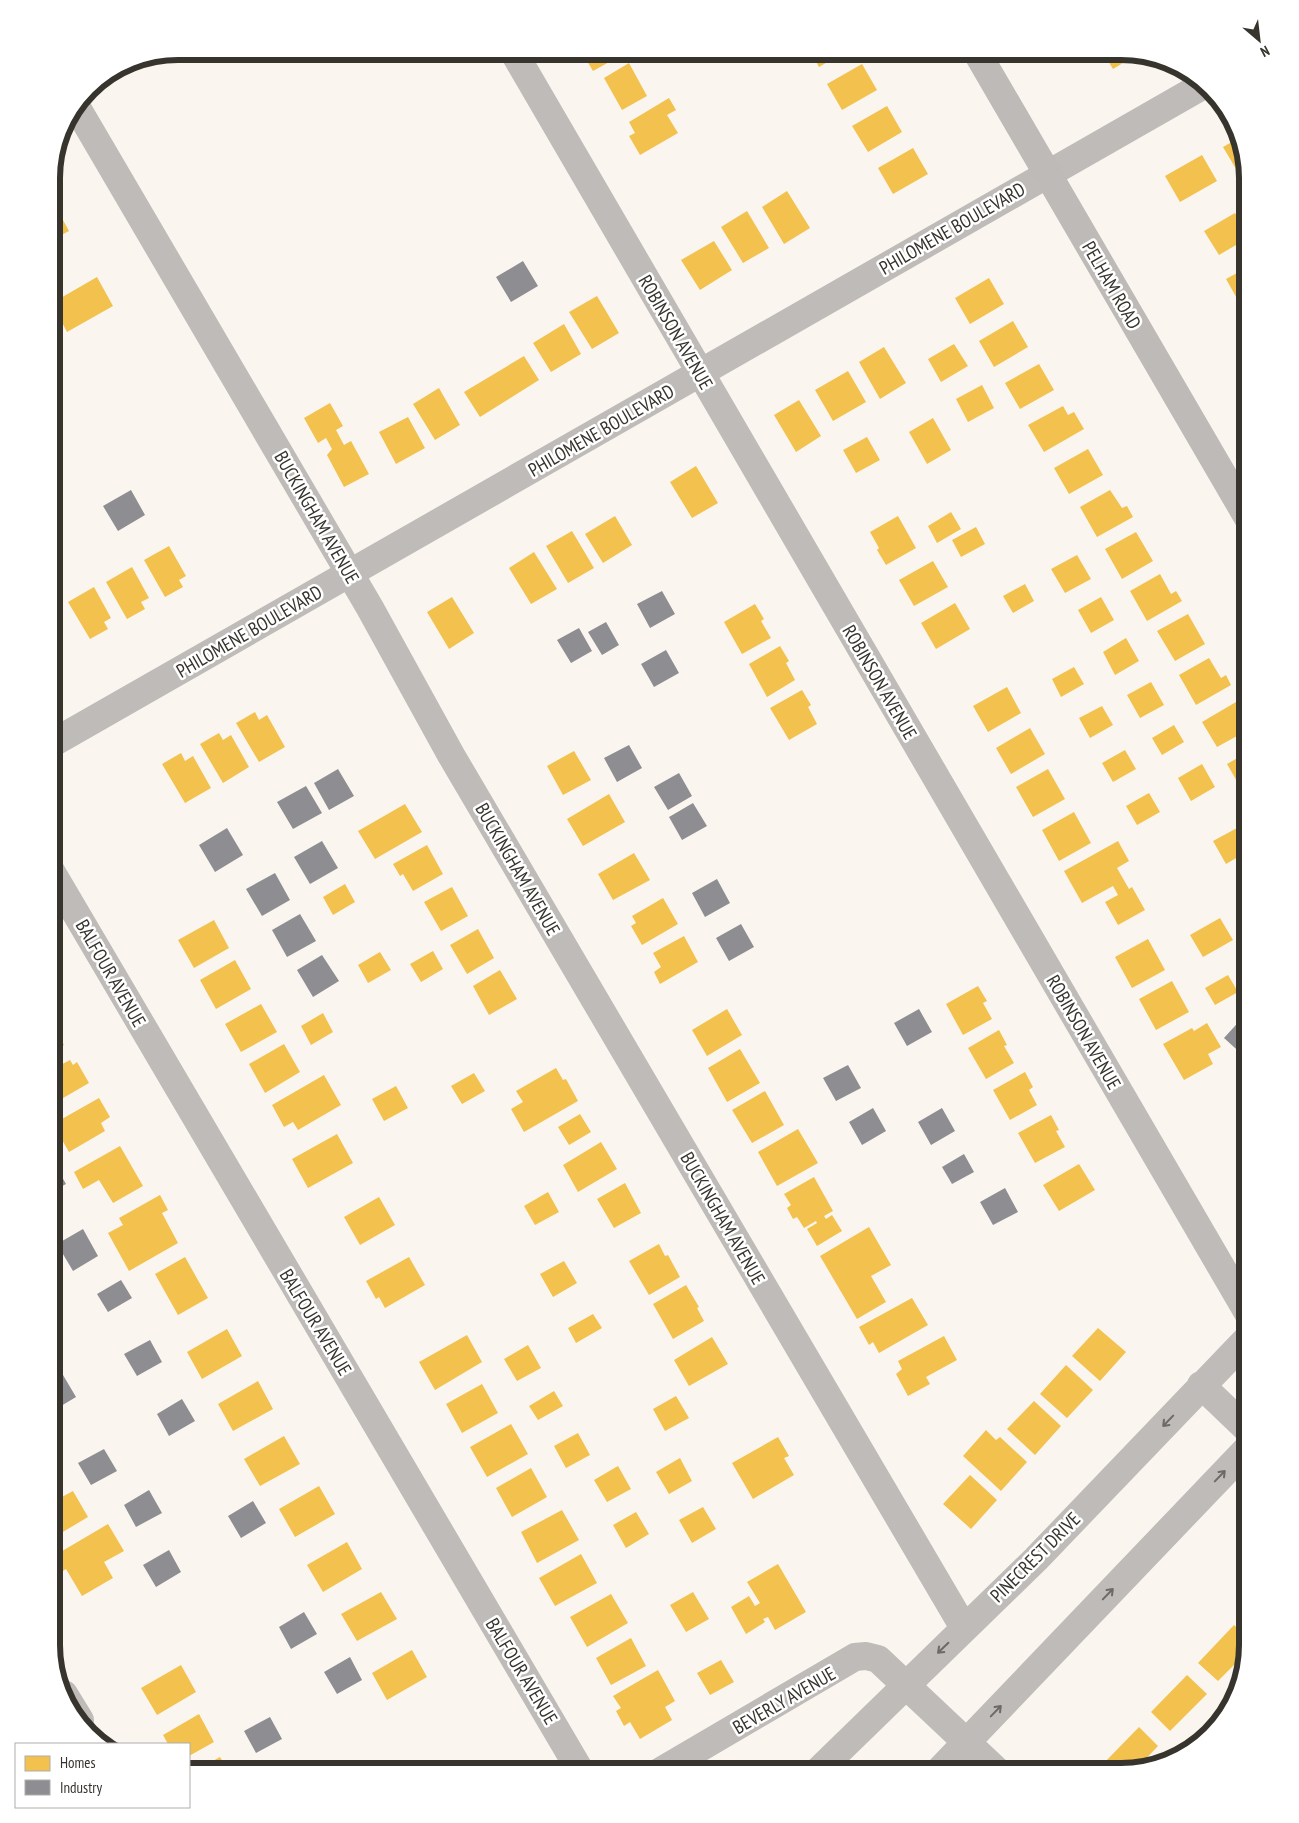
<svg xmlns="http://www.w3.org/2000/svg" width="1299" height="1823" viewBox="0 0 1299 1823" font-family="'PT Sans Narrow',sans-serif">
	<style>
		.homes { fill: #f2c14e }
		.industry { fill: #8d8d92 }
		.lines { fill: none; stroke-linecap: round; stroke-linejoin: round }
		.minor { stroke: #bebbb9; stroke-width: 28 }
		.secondary { stroke: #bdbab7; stroke-width: 28 }
		.oneway { stroke: #6d6a66 }
		.labels { text-anchor: middle; dominant-baseline: central; stroke-width: 5; stroke-linejoin: round; paint-order: stroke }
		.street-label { font-size: 19px; fill: #37342e; stroke: #fff }
		.rim { fill: none; stroke: #37342e; stroke-width: 6 }
	</style>
	<rect width="100%" height="100%" fill="#faf6ef"/>
	<!-- homes -->
	<path class="homes" d="M581,51h48l-36,20z
		M810,51h36l-27,16z
		M1102,51l27,1 9,2 -25,15z
		M629,63l18,33 -25,14 -18,-32z
		M862,64l15,26 -35,20 -15,-26z
		M669,98l7,12 -9,5 11,18 -38,22 -11,-19 6,-3 -6,-11z
		M887,106l15,26 -34,20 -16,-26z
		M1237,139l9,31 -7,4 -16,-27z
		M913,148l15,26 -35,20 -15,-26z
		M1202,155l15,26 -37,21 -15,-26z
		M787,191l23,37 -26,16 -22,-37z
		M52,200l17,31 -17,9z
		M747,211l22,37 -26,15 -22,-36z
		M1235,213l13,21v4l-29,17 -15,-24z
		M714,241l18,29 -32,20 -19,-30z
		M1248,267v42l-4,2 -18,-32z
		M97,277l16,29 -46,26 -15,-29z
		M989,278l15,26 -34,20 -15,-26z
		M597,296l22,37 -27,16 -23,-37z
		M1013,321l15,26 -34,20 -15,-26z
		M564,324l17,30 -30,18 -18,-29z
		M954,344l14,22 -27,16 -13,-23z
		M884,347l22,36 -26,16 -21,-37z
		M524,356l15,24 -59,37 -16,-25z
		M1039,364l15,26 -34,19 -15,-26z
		M848,371l18,31 -33,19 -18,-31z
		M982,385l12,23 -26,14 -12,-23z
		M439,388l21,37 -25,15 -22,-36z
		M799,400l22,36 -25,16 -22,-37z
		M330,403l13,23 -7,4 8,15 7,-4 18,33 -25,13 -17,-32 5,-6 -6,-11 -8,5 -14,-25z
		M1063,406l5,9 6,-3 10,17 -40,23 -16,-27z
		M408,417l17,31 -29,16 -17,-32z
		M933,418l18,32 -24,14 -18,-32z
		M867,437l13,23 -24,13 -13,-23z
		M1088,449l15,26 -34,19 -15,-26z
		M696,466l22,37 -26,15 -22,-36z
		M1110,490l12,18 5,-2 6,11 -36,20 -17,-30z
		M951,512l10,17 -24,14 -9,-17z
		M615,516l17,29 -29,18 -18,-29z
		M898,516l18,32 -30,17 -9,-15 2,-2 -9,-16z
		M976,527l9,17 -24,13 -9,-17z
		M572,531l22,37 -26,15 -22,-37z
		M1136,532l17,29 -31,18 -17,-30z
		M169,546l17,30 -7,4 4,7 -18,10 -21,-37z
		M534,552l23,37 -26,15 -22,-36z
		M1077,555l14,24 -26,14 -14,-24z
		M933,561l15,26 -34,19 -15,-26z
		M132,567l17,31 -8,4 4,7 -18,10 -21,-37z
		M1160,574l11,20 5,-3 6,10 -35,20 -17,-30z
		M1025,584l9,17 -21,12 -10,-17z
		M94,587l17,31 -7,4 4,7 -18,10 -22,-37z
		M452,597l22,36 -25,16 -22,-37z
		M1101,597l13,23 -23,13 -13,-23z
		M955,603l15,26 -34,20 -15,-26z
		M755,604l9,15 -3,2 10,17 -29,16 -18,-32z
		M1188,614l17,30 -30,17 -18,-30z
		M1126,638l13,23 -24,14 -12,-23z
		M780,646l9,15 -3,2 9,17 -28,17 -18,-33z
		M1209,658l12,20 5,-3 5,10 -35,20 -17,-30z
		M1074,667l10,17 -23,13 -9,-18z
		M1151,682l13,23 -24,13 -13,-23z
		M1007,687l14,26 -33,19 -15,-26z
		M802,690l9,15 -3,2 9,17 -28,16 -19,-32z
		M1236,702l12,21v7l-31,17 -15,-25z
		M1102,706l11,19 -23,13 -11,-20z
		M255,712l4,8 8,-5 18,32 -26,15 -23,-39z
		M1174,725l10,17 -22,13 -10,-17z
		M1030,728l15,26 -34,20 -15,-26z
		M219,733l4,7 8,-5 18,32 -26,16 -23,-39z
		M1125,750l11,19 -23,13 -11,-19z
		M574,751l17,29 -28,15 -16,-29z
		M1248,752v35l-6,3 -15,-26z
		M181,753l4,8 8,-5 18,32 -26,15 -23,-39z
		M1202,764l13,23 -24,14 -13,-23z
		M1048,769l17,30 -32,18 -17,-30z
		M1149,793l11,19 -23,13 -11,-19z
		M609,794l16,28 -42,24 -16,-27z
		M405,804l17,28 -47,27 -17,-28z
		M1074,812l17,31 -32,18 -17,-31z
		M1237,828l11,18v5l-22,13 -13,-23z
		M1118,841l11,20 -12,7 12,21 3,-2 13,23 -27,15 -13,-23 13,-7 -5,-9 -31,17 -18,-32z
		M427,845l16,29 -30,17 -10,-17 -3,2 -7,-12z
		M634,853l16,27 -37,20 -15,-26z
		M1248,880v26l-11,-19z
		M345,884l10,18 -22,13 -10,-18z
		M452,887l16,29 -27,15 -17,-29z
		M663,898l15,26 -36,21 -11,-19 5,-3 -4,-7z
		M1220,918l13,22 -30,17 -13,-22z
		M214,920l15,28 -35,20 -16,-28z
		M478,929l16,29 -27,16 -17,-29z
		M684,936l14,26 -38,22 -6,-12 7,-5 -8,-14z
		M1148,939l17,31 -33,18 -17,-31z
		M433,951l10,18 -22,13 -11,-18z
		M380,952l11,18 -23,13 -10,-18z
		M235,960l16,29 -35,20 -16,-29z
		M500,970l17,29 -28,16 -16,-29z
		M1228,975l10,17 -23,13 -10,-17z
		M1172,981l17,31 -33,18 -17,-31z
		M978,986l9,15 -4,2 9,16 -29,16 -17,-31z
		M261,1004l16,28 -36,20 -16,-28z
		M727,1009l15,26 -35,21 -15,-26z
		M323,1013l10,19 -22,13 -10,-19z
		M51,1020l13,25 -13,7z
		M1207,1023l14,24 -13,7 5,10 -29,16 -21,-36 29,-16 2,3z
		M999,1030l8,15 -3,1 10,17 -28,16 -18,-31z
		M284,1044l16,28 -35,21 -16,-29z
		M740,1049l20,34 -33,19 -19,-34z
		M70,1060l3,5 4,-3 12,21 -38,22v-35z
		M556,1068l7,12 3,-1 12,22 -54,31 -13,-23 12,-7 -7,-11z
		M1025,1072l8,15 -4,3 8,15 -27,15 -17,-30z
		M474,1073l11,18 -23,13 -11,-18z
		M324,1075l17,30 -43,25 -5,-8 -9,5 -12,-22z
		M396,1086l12,22 -24,13 -12,-22z
		M765,1091l19,34 -32,18 -20,-33z
		M99,1098l11,19 -9,6 4,8 -36,21 -16,-28z
		M580,1114l11,18 -22,13 -11,-18z
		M1051,1115l8,15 -3,1 9,16 -30,16 -17,-30z
		M798,1129l20,34 -41,23 -19,-34z
		M337,1134l16,29 -45,25 -16,-29z
		M601,1142l16,27 -39,23 -15,-27z
		M120,1146l23,40 -30,17 -14,-23 -16,9 -9,-17z
		M1079,1164l16,26 -36,21 -16,-26z
		M814,1177l19,34 -9,5 2,3 6,-4 10,16 -25,15 -10,-17 10,-6 -1,-2 -12,7 -7,-11 -4,2 -6,-11 4,-3 -7,-11z
		M625,1183l16,30 -27,15 -17,-29z
		M548,1192l11,20 -24,13 -11,-19z
		M160,1195l8,15 -6,3 16,30 -49,28 -21,-38 15,-8 -4,-7z
		M379,1197l16,28 -35,20 -16,-28z
		M869,1227l22,38 -20,11 15,26 -29,17 -37,-63z
		M659,1244l6,12 3,-1 12,22 -31,18 -20,-34z
		M185,1257l23,41 -30,17 -23,-41z
		M409,1257l16,28 -40,23 -6,-11 -3,2 -10,-18z
		M564,1261l13,22 -24,14 -13,-23z
		M686,1285l13,22 -2,1 7,13 -31,18 -20,-35z
		M912,1298l16,27 -49,28 -6,-11 -4,3 -10,-18z
		M593,1314l9,14 -26,15 -8,-15z
		M1098,1328l28,24 -26,29 -28,-25z
		M227,1329l15,27 -40,23 -15,-27z
		M467,1335l15,27 -47,28 -16,-28z
		M944,1336l13,24 -31,17 4,7 -22,12 -12,-22 6,-5 -4,-8z
		M712,1337l16,27 -39,22 -15,-26z
		M528,1345l13,23 -24,13 -13,-22z
		M1066,1365l27,25 -26,28 -27,-24z
		M258,1381l15,28 -40,22 -15,-27z
		M482,1384l16,29 -36,20 -16,-29z
		M554,1391l9,15 -25,14 -9,-14z
		M676,1396l13,22 -24,13 -12,-22z
		M1034,1401l27,25 -26,29 -28,-26z
		M511,1424l17,30 -41,23 -17,-30z
		M986,1430l10,10 4,-3 27,25 -26,29 -38,-35z
		M578,1433l12,22 -24,13 -12,-22z
		M284,1436l16,28 -40,22 -16,-27z
		M778,1437l11,19 -5,2 10,17 -41,24 -21,-36z
		M680,1458l12,23 -23,13 -13,-22z
		M618,1466l13,23 -24,13 -13,-22z
		M531,1468l16,29 -35,20 -16,-29z
		M970,1475l27,25 -26,29 -28,-25z
		M319,1486l16,28 -40,23 -16,-28z
		M73,1491l15,26 -37,22v-36z
		M703,1507l13,22 -24,14 -13,-23z
		M562,1510l17,30 -42,23 -16,-31z
		M636,1512l13,22 -23,14 -13,-23z
		M108,1524l16,27 -20,11 9,16 -31,18 -16,-27 -5,3 -9,-15z
		M347,1542l15,27 -39,23 -16,-27z
		M581,1554l16,29 -42,23 -16,-28z
		M778,1564l28,48 -31,18 -7,-13 -5,2 2,3 -19,12 -15,-27 18,-11 6,10 5,-3 -13,-21z
		M381,1592l16,27 -40,22 -16,-27z
		M693,1592l16,27 -23,13 -16,-27z
		M611,1594l17,29 -41,24 -17,-30z
		M1234,1625l14,13 -2,15 -28,28 -20,-18z
		M631,1638l15,28 -35,19 -15,-27z
		M412,1650l15,27 -40,23 -15,-27z
		M721,1660l13,22 -24,13 -13,-22z
		M181,1665l15,27 -39,23 -16,-27z
		M658,1670l17,31 -10,6 7,13 -32,19 -10,-17 -6,4 -8,-15 5,-3 -8,-12z
		M1187,1675l20,19 -37,37 -19,-19z
		M199,1714l15,28 -25,14v-12h-21l-5,-9z
		M1139,1727l19,19 -20,21 -17,5h-11l-8,-7z
		M220,1757l9,15 -34,-1z"/>
	<!-- industry -->
	<path class="industry" d="M523,261l15,25 -27,16 -15,-25z
		M131,490l14,25 -27,16 -15,-25z
		M662,591l13,23 -25,14 -13,-24z
		M606,622l13,23 -17,10 -14,-23z
		M579,628l13,23 -21,12 -14,-23z
		M666,650l13,23 -25,14 -13,-23z
		M629,745l13,23 -25,14 -13,-24z
		M338,769l16,27 -25,14 -15,-27z
		M679,773l13,23 -24,14 -14,-23z
		M306,786l16,27 -29,16 -16,-27z
		M693,803l14,23 -25,14 -13,-23z
		M227,828l16,27 -28,17 -16,-27z
		M322,841l16,27 -28,16 -16,-27z
		M275,873l15,27 -28,16 -16,-27z
		M717,879l13,24 -25,14 -13,-24z
		M300,914l16,27 -29,16 -15,-27z
		M741,924l13,23 -25,14 -13,-23z
		M322,955l17,26 -26,16 -16,-27z
		M919,1009l13,23 -25,14 -13,-23z
		M1245,1015l3,3v36l-3,3 -21,-19z
		M848,1065l13,23 -25,13 -13,-23z
		M873,1108l13,23 -24,14 -13,-23z
		M942,1108l13,23 -24,14 -13,-23z
		M964,1154l10,18 -22,12 -10,-17z
		M55,1165l11,19 -15,8v-25z
		M1005,1188l13,24 -25,13 -13,-23z
		M83,1229l15,27 -25,15 -16,-27z
		M121,1280l11,18 -24,14 -11,-18z
		M150,1340l12,22 -25,14 -13,-22z
		M63,1375l13,22 -25,15v-30z
		M182,1399l13,22 -26,15 -12,-22z
		M104,1449l13,22 -26,14 -13,-22z
		M149,1490l13,23 -26,14 -12,-22z
		M253,1501l13,22 -25,15 -13,-22z
		M169,1550l12,22 -25,15 -13,-22z
		M304,1612l13,22 -26,15 -12,-22z
		M350,1657l12,23 -25,14 -13,-22z
		M1234,1696l-3,11 -3,-3z
		M270,1717l12,22 -26,14 -12,-22z
		M1199,1736l2,2 -16,17 -4,1z"/>
	<g class="lines">
		<!-- minor -->
		<path class="minor" d="M513,51l735,1262
			M76,106l294,502 81,147 513,873
			M51,744l1151,-658
			M51,871l530,901
			M1201,1385l47,45
			M64,1694l16,26
			M659,1772l196,-115 11,-1 12,3 120,113
			M817,1772l219,-213 212,-221
			M938,1772l310,-324"/>
		<!-- secondary -->
		<path class="secondary" d="M976,51l272,467"/>
	</g>
	<!-- one-way arrows -->
	<defs><path id="oneway-shaft" d="M-6 0H5M1.5-3L5.5 0L1.5 3" fill="none" stroke-width="1.6" stroke-linecap="round" stroke-linejoin="round" transform="scale(1.25)"/></defs>
	<g class="oneway">
		<use href="#oneway-shaft" transform="translate(1168 1421) rotate(134)"/>
		<use href="#oneway-shaft" transform="translate(1220 1476) rotate(-46)"/>
		<use href="#oneway-shaft" transform="translate(1108 1594) rotate(-46)"/>
		<use href="#oneway-shaft" transform="translate(943 1648) rotate(136)"/>
		<use href="#oneway-shaft" transform="translate(996 1711) rotate(-46)"/>
	</g>
	<g class="labels">
		<!-- street labels -->
		<g class="street-label">
			<text transform="translate(952 228) rotate(-30)">PHILOMENE BOULEVARD</text>
			<text transform="translate(1112 285) rotate(60)">PELHAM ROAD</text>
			<text transform="translate(676 332) rotate(60)">ROBINSON AVENUE</text>
			<text transform="translate(601 430) rotate(-30)">PHILOMENE BOULEVARD</text>
			<text transform="translate(317 517) rotate(60)">BUCKINGHAM AVENUE</text>
			<text transform="translate(249 631) rotate(-30)">PHILOMENE BOULEVARD</text>
			<text transform="translate(880 682) rotate(60)">ROBINSON AVENUE</text>
			<text transform="translate(518 869) rotate(60)">BUCKINGHAM AVENUE</text>
			<text transform="translate(111 973) rotate(60)">BALFOUR AVENUE</text>
			<text transform="translate(1084 1032) rotate(60)">ROBINSON AVENUE</text>
			<text transform="translate(723 1218) rotate(60)">BUCKINGHAM AVENUE</text>
			<text transform="translate(316 1322) rotate(59)">BALFOUR AVENUE</text>
			<text transform="translate(1035 1557) rotate(-45)">PINECREST DRIVE</text>
			<text transform="translate(522 1671) rotate(59)">BALFOUR AVENUE</text>
			<text transform="translate(784 1700) rotate(-30)">BEVERLY AVENUE</text>
		</g>
	</g>
	<!-- crop -->
	<path d="M0 0H1299V1823H0ZM178 60H1121A118 118 0 0 1 1239 178V1645A118 118 0 0 1 1121 1763H178A118 118 0 0 1 60 1645V178A118 118 0 0 1 178 60Z" fill="#fff" fill-rule="evenodd"/>
	<path class="rim" d="M178 60H1121A118 118 0 0 1 1239 178V1645A118 118 0 0 1 1121 1763H178A118 118 0 0 1 60 1645V178A118 118 0 0 1 178 60Z"/>
	<!-- legend -->
	<rect x="15" y="1743" width="175" height="65" fill="#ffffff" stroke="#afaeab"/>
	<rect x="25" y="1756" width="25" height="15" fill="#f2c14e" stroke="#afaeab"/>
	<text x="60" y="1768" font-size="15" fill="#37342e">Homes</text>
	<rect x="25" y="1780" width="25" height="15" fill="#8d8d92" stroke="#afaeab"/>
	<text x="60" y="1793" font-size="15" fill="#37342e">Industry</text>
	<!-- north arrow -->
	<g transform="translate(1259 40) rotate(152)" stroke="#ffffff" stroke-width="4" paint-order="stroke">
	<path d="M0-4L9 19L0 12L-9 19Z" fill="#37342e"/>
	<text y="-8" font-size="14" font-weight="bold" text-anchor="middle" fill="#37342e">N</text>
	</g>
</svg>
